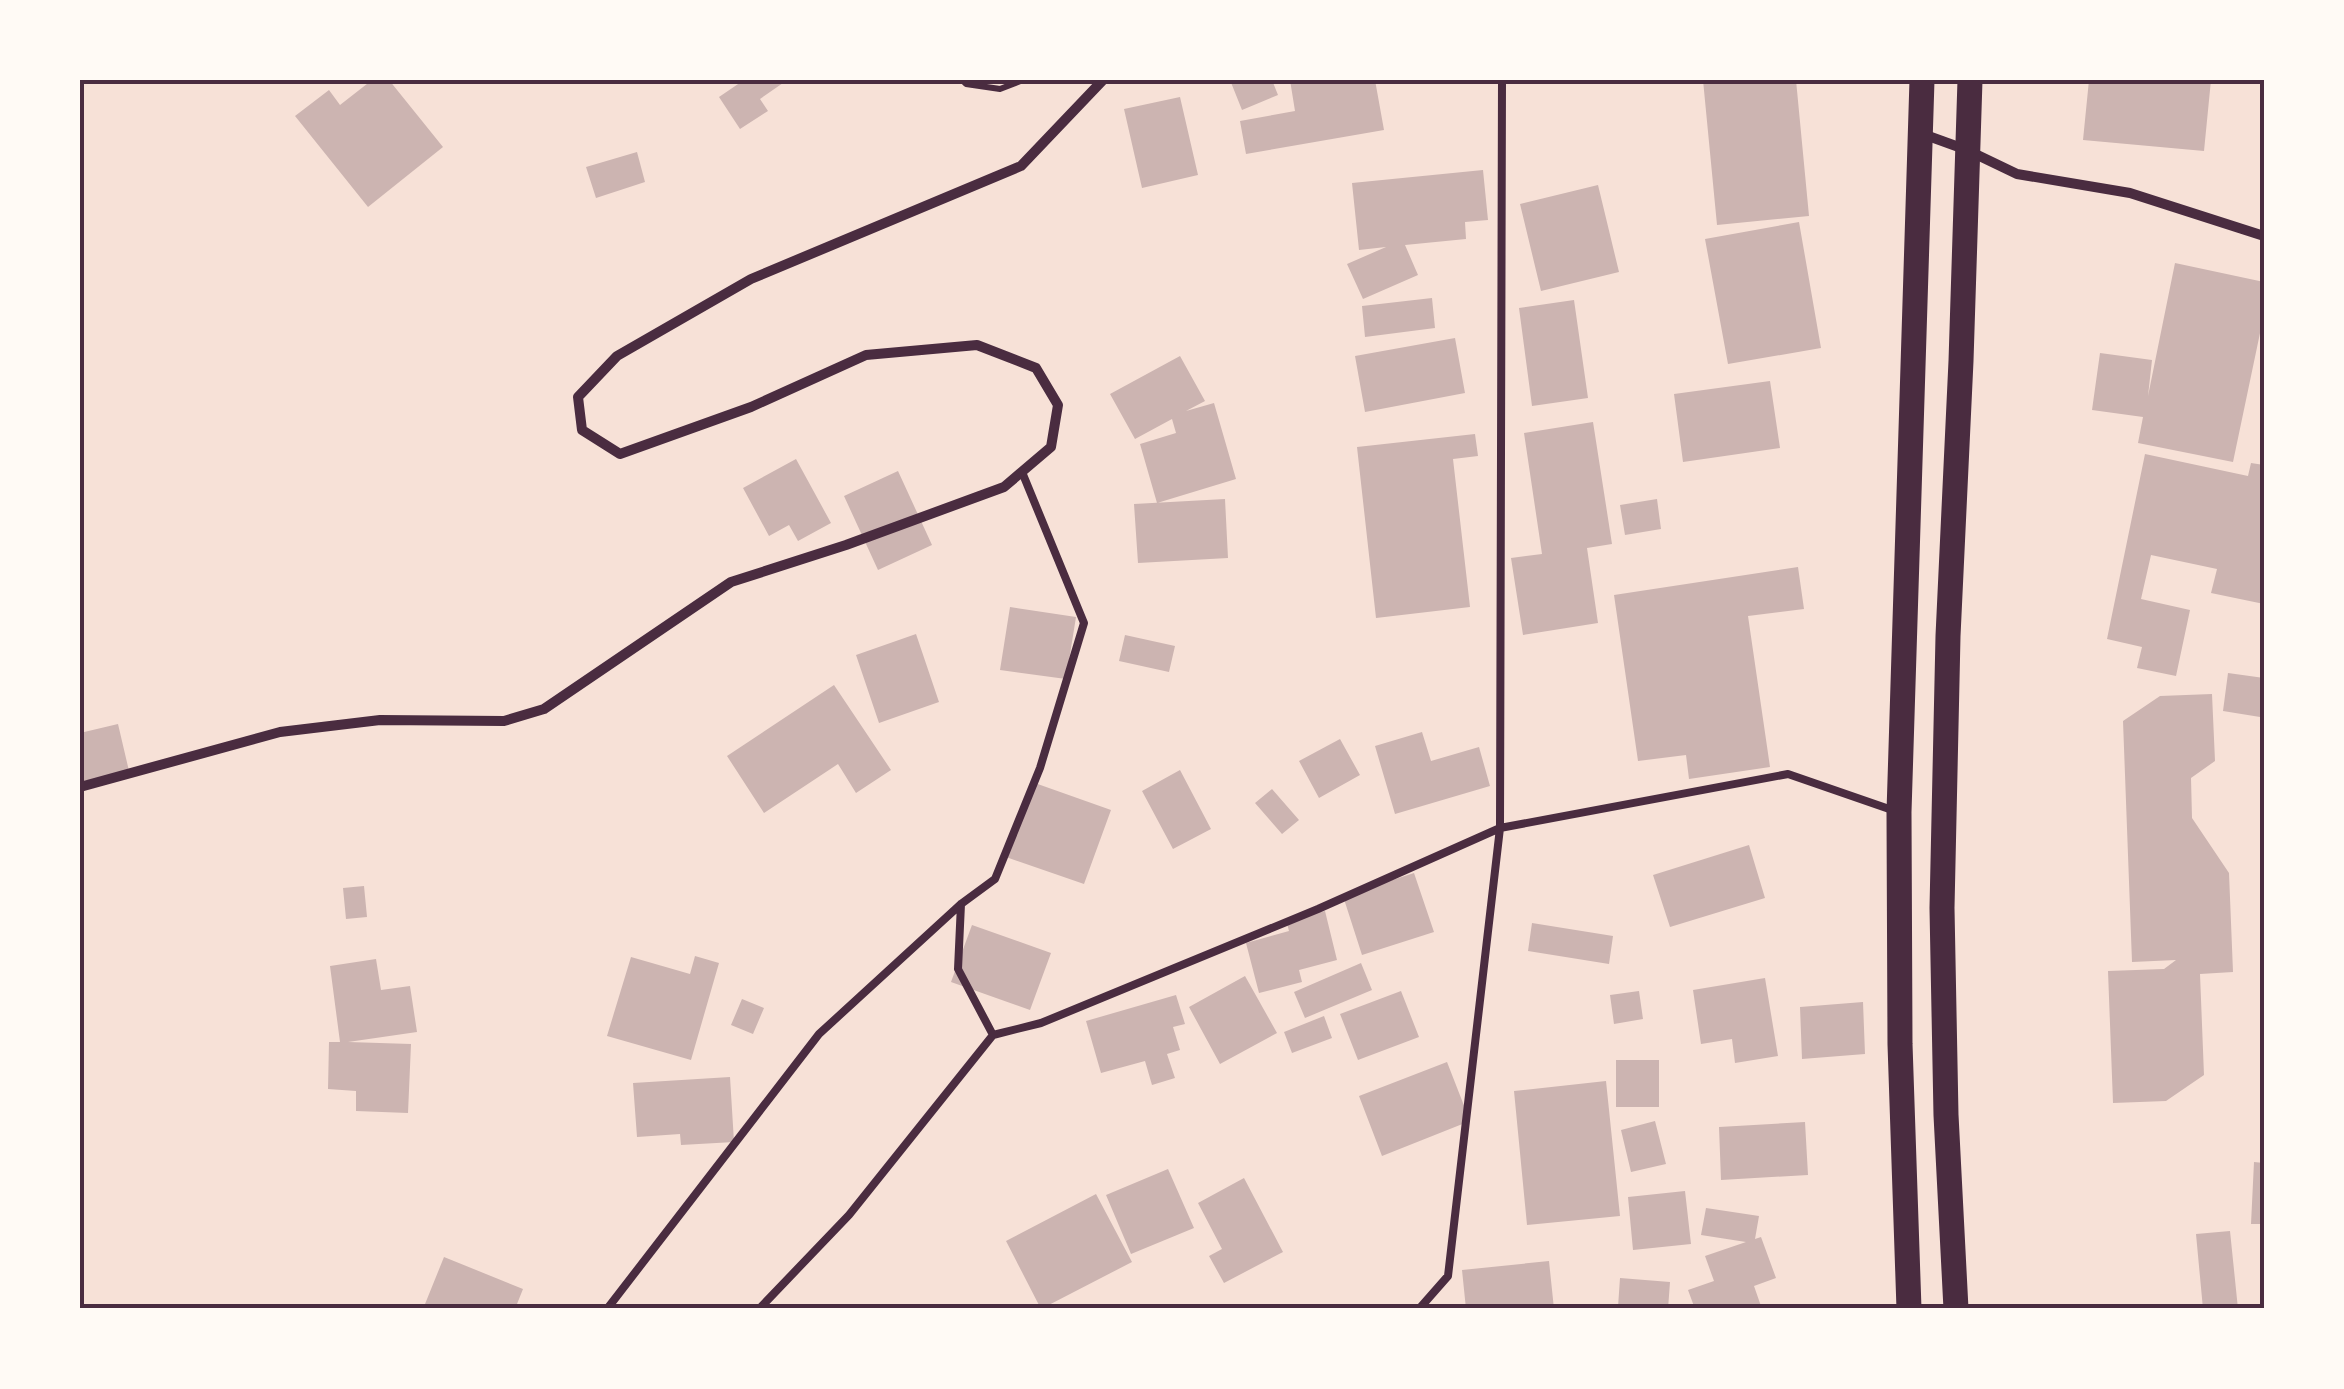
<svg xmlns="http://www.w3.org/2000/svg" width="2344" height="1389" viewBox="0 0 2344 1389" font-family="Roboto,sans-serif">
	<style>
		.building { fill: #ccb4b1 }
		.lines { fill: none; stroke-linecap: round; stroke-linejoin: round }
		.path { stroke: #4a2c40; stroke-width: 6 }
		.service { stroke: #4a2c40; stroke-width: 8 }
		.minor { stroke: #4a2c40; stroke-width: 10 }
		.primary { stroke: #4a2c40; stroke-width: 25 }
		.neatline { fill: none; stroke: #4a2c40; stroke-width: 4 }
	</style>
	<rect width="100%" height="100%" fill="#f7e1d7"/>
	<!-- building -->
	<path class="building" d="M372,80h17l54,67 -75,60 -73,-91 34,-26 11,15z
		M744,80h37l2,3 -23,16 8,12 -28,18 -21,-32z
		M1230,80h42l6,15 -36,15z
		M1290,80h85l9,50 -138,24 -6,-33 55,-10z
		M1703,80h93l13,136 -92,9z
		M2089,80h122l-7,71 -121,-11z
		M1180,97l18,78 -56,13 -18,-79z
		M637,152l8,30 -49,16 -10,-31z
		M1483,170l5,50 -23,2 1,17 -61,6 13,30 -55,24 -16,-35 39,-17 -27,3 -7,-67z
		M1598,185l21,87 -78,19 -21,-87z
		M1799,222l22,126 -93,16 -23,-125z
		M2175,263l89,19v32l-31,148 -95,-19 5,-26 -51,-7 8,-57 52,7 -4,36z
		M1432,298l3,30 -70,9 -3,-31z
		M1574,300l14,98 -56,8 -13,-98z
		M1455,338l10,55 -100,19 -10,-56z
		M1180,356l25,45 -19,10 28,-8 22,76 -79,24 -17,-59 36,-11 -4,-14 -37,20 -25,-45z
		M1770,381l10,67 -97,14 -9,-68z
		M1593,422l19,122 -25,4 11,75 -75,12 -12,-77 31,-4 -18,-121z
		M1475,434l3,22 -25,3 17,148 -94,11 -19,-171z
		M2145,454l103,22 3,-13 13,2v139l-53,-11 6,-24 -66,-14 -10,44 49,11 -14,66 -39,-8 5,-21 -35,-8z
		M796,459l35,64 -33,18 -9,-16 -20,11 -26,-48z
		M898,471l34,74 -54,25 -34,-74z
		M1225,499l3,59 -90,5 -4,-59z
		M1657,499l4,30 -36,6 -5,-30z
		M1798,567l6,42 -56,7 22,151 -81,12 -3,-24 -48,6 -24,-166z
		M1010,607l66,10 -10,62 -66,-9z
		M916,634l23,68 -60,21 -23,-68z
		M1125,635l50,11 -6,26 -50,-11z
		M2228,673l36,5 -4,39 -37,-6z
		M834,685l57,85 -35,23 -18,-29 -74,49 -37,-57z
		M2212,694l3,67 -24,17 1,40 37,55 4,99 -33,2 4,101 -38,26 -53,2 -5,-132 56,-2 12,-9 -44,2 -9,-241 37,-25z
		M118,724l11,47 -49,11v-49z
		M1422,732l9,29 48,-14 11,39 -95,28 -20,-68z
		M1340,739l20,36 -41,23 -20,-37z
		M1180,770l31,59 -38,20 -31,-58z
		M1032,782l79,28 -27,74 -78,-27z
		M1272,789l27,31 -17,14 -27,-31z
		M1749,845l16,53 -95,29 -17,-52z
		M1414,873l20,59 -72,23 -19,-59z
		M364,886l3,31 -21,2 -3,-31z
		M1325,911l12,49 -38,10 3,12 -43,11 -13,-50 43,-12 -3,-11z
		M1532,923l81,13 -4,28 -81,-13z
		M972,925l79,28 -21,57 -79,-28z
		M695,956l24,7 -28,97 -84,-24 24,-79 59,17z
		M376,959l5,31 29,-4 7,46 -69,10 63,2 -3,69 -52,-2v-20l-28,-2 1,-47h11l-10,-76z
		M1361,963l11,27 -67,28 -11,-26z
		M1245,976l32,57 -57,31 -31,-57z
		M1765,978l13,78 -43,7 -3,-24 -31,5 -8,-54z
		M1401,991l18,46 -61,23 -18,-46z
		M1639,991l4,28 -29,5 -4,-29z
		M1176,995l9,29 -12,3 7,23 -13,4 8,24 -23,7 -7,-24 -44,12 -15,-52z
		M742,999l22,9 -11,26 -22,-9z
		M1863,1002l2,52 -63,5 -2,-52z
		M1324,1016l8,22 -40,15 -8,-21z
		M1616,1060h43v47h-43z
		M1447,1062l23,59 -88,35 -23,-60z
		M730,1077l4,65 -53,3 -1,-11 -43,3 -4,-54z
		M1606,1081l14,135 -93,9 -13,-134z
		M1655,1121l11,43 -35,8 -10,-42z
		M1805,1122l3,53 -87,5 -2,-53z
		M2254,1162l10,1v61h-13z
		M1168,1169l26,59 -63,26 -25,-59z
		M1244,1178l39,74 -59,31 -15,-27 13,-7 -24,-46z
		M1685,1191l6,53 -58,6 -5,-53z
		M1096,1194l36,68 -91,47 -35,-68z
		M1706,1208l53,8 -4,23 6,-2 15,41 -22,8 8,23h-67l-7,-19 26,-9 -9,-25 41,-14 -45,-7z
		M2230,1231l8,78h-35l-7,-75z
		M444,1257l79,32 -8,20h-92z
		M1549,1261l5,48h-88l-4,-39z
		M1620,1278l50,4 -2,27 -50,-2z"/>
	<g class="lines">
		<!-- path -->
		<path class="path" d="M962,80l4,4 34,5 23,-9"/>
		<!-- service -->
		<path class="service" d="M961,904l-3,65 35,66 48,-12 277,-114 182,-81 288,-54 107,37
			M607,1309l212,-275 142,-130 34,-25 45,-111 44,-145 -62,-151
			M759,1309l90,-94 144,-180
			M1419,1309l29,-33 52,-448 2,-748"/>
		<!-- minor -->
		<path class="minor" d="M1920,133l47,17 50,24 113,19 134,43
			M80,787l200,-55 100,-12 124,1 40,-12 187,-127 115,-37 158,-58 47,-40 7,-42 -22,-37 -59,-23 -111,10 -115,52 -131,47 -38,-24 -4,-33 39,-41 134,-77 270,-113 82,-86"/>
		<!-- primary -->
		<path class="primary" d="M1909,1309l-9,-265 -1,-232 23,-732
			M1956,1309l-10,-194 -4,-207 6,-272 13,-275 9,-281"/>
	</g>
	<!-- border -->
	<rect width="2344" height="1389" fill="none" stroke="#fffaf5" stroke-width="165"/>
	<rect x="82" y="82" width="2180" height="1224" class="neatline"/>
</svg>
